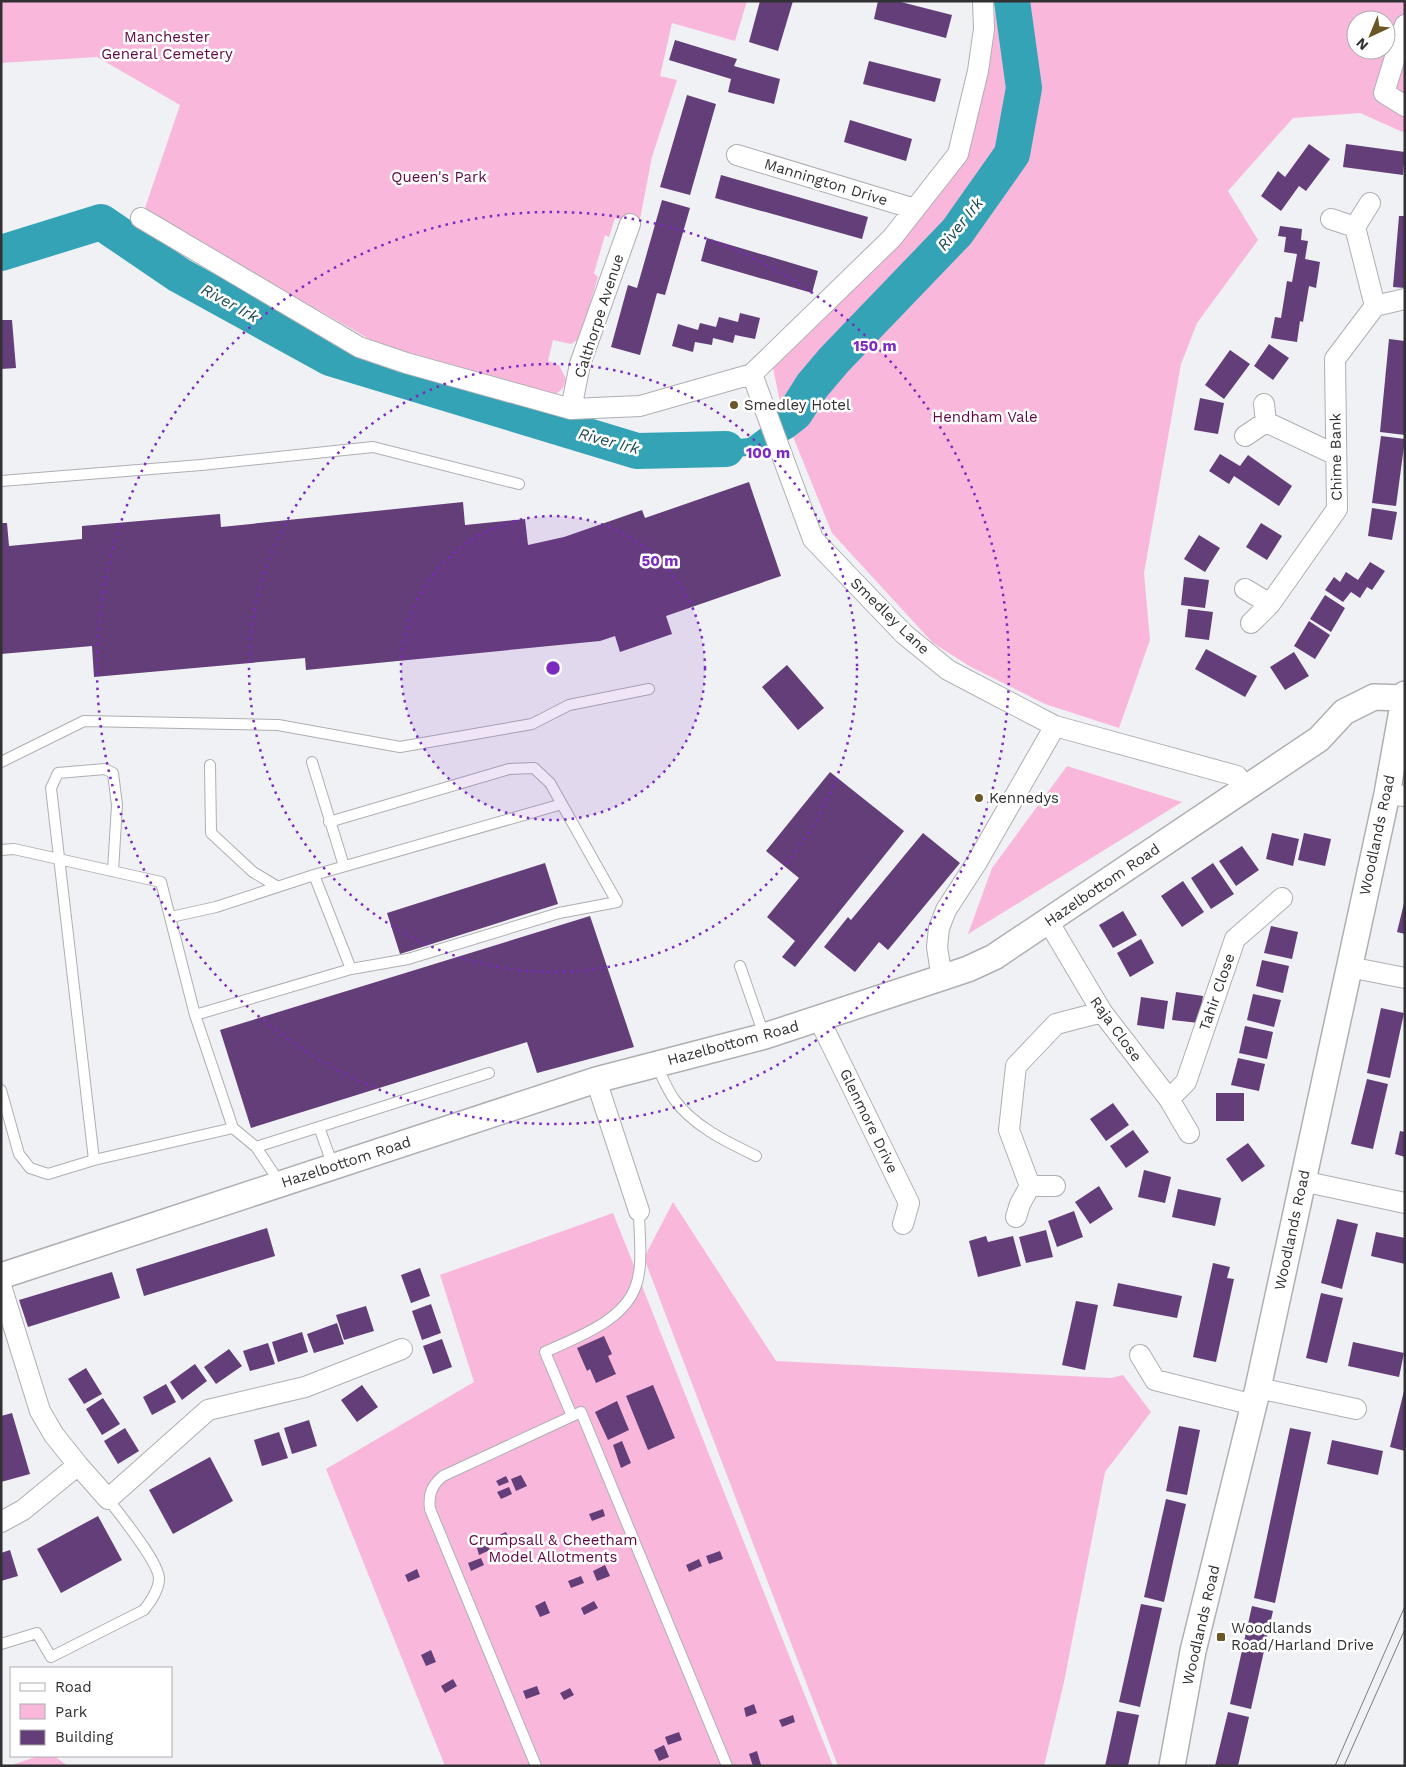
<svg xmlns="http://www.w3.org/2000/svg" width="1406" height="1767" viewBox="0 0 1406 1767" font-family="'Work Sans',sans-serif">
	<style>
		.green { fill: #f9b8db; fill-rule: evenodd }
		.water { fill: #34a3b6 }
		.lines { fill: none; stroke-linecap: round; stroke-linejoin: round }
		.river { stroke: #34a3b6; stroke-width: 36 }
		.building { fill: #633e78 }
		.service-casing { stroke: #aeafb3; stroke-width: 12 }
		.minor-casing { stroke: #aeafb3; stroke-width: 22 }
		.tertiary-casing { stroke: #aeafb3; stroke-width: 28 }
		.service { stroke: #fff; stroke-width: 10 }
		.minor { stroke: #fff; stroke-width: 20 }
		.tertiary { stroke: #fff; stroke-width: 25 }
		.tram { stroke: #7a7b7d; stroke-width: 1 }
		.ring { fill: none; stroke: #7b2cbf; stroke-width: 2.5; stroke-dasharray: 2.5 5 }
		.poi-dot { fill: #6b5625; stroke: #fff; stroke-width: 2 }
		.labels { text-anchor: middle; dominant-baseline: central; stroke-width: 5; stroke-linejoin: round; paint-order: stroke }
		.park-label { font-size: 15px; fill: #5f0943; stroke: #fff }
		.street-label { font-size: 15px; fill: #313133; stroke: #fff }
		.poi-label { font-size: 15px; fill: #313133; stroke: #fff; text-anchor: start }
		.water-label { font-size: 16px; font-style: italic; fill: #1c4b53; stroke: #fff }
		.centre { fill: #7b2cbf; stroke: #fff; stroke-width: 2.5 }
		.ring-label { font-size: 15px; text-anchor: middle; font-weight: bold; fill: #7b2cbf; stroke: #fff; stroke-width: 5; stroke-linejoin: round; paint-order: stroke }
	</style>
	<rect width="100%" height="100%" fill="#f0f1f5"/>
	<!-- green -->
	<path class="green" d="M1,1h746l-12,40 -63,-18 -12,53 17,4 -25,77 -13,67 -24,-6 -6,19 -4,-2 -11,38 4,4 -18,61 -9,6 -18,-4 -5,21 11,4 7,14 -3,9 -10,9 -159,-44 -250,-142 36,-106 -83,-48 -96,6z
		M996,1h409v132l-45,-20 -67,5 -65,73 30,49 -61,83 -16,41 -37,209 6,67 -31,88 -74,-24 -74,-37 -38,-24 -101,-110 -51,-126 -8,-39 123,-122 72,-90 23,-105zM1356,20h30v30h-30z
		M1067,766l115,36 -214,132 24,-66z
		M673,1202l103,159 335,17 12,-3 28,37 -46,60 -41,210 -20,84h-206l-194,-508z
		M613,1213l220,553h-388l-119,-297 148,-87 -34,-107z
		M38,1756h16l14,10h-59z"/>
	<!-- water -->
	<path class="water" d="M806,378l13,15 -21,34 -42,28 -81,9 1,-18 72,-8 45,-34z"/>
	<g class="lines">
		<!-- river -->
		<path class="river" d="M1,253l100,-31 78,53 151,83 307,93 89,-2
			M782,423l13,-10 17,-27 22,-26 123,-128 55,-78 12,-66 -12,-87"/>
	</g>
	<!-- building -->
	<path class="building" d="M760,1h33l-15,50 -29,-9z
		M878,1h19l55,14 -6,23 -72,-19z
		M675,40l62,19 -3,7 46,13 -6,25 -46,-12 3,-13 -62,-19z
		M869,61l72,18 -6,23 -72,-18z
		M687,95l29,9 -26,91 -30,-8z
		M850,120l62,19 -6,22 -62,-19z
		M1309,144l21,15 -24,32 -7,-5 -18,25 -20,-15 17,-25 7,6z
		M1346,144l59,8 -2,23 -60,-8z
		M721,175l147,42 -6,22 -147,-41z
		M662,200l28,8 -25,87 -8,-2 -17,62 -29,-8 17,-62 9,3z
		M1399,216h6v72l-12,-1z
		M1280,226l22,3 -1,11 7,1 -3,18 15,3 -4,26 -7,-2 -6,36 -3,-1 -3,21 -26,-4 4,-21 6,1 6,-37 5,1 5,-28 -13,-2 2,-15 -8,-1z
		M707,238l111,33 -6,22 -111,-32z
		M740,313l20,5 -5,21 -20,-4 -2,8 -20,-5 -1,7 -17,-3 -2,10 -21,-6 6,-22 20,6 2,-7 16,4 3,-10 19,5z
		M1,320h11l4,48 -15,1z
		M1389,339l16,2v94l-25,-3z
		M1269,344l20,14 -16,22 -19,-14z
		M1230,350l20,14 -26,35 -19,-14z
		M1200,398l24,5 -6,31 -24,-4z
		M1381,436l24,3 -9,67 -24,-3z
		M1220,454l20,12 8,-11 44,31 -13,20 -45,-30 -5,8 -20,-13z
		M749,482l32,94 -115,40 6,18 -52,18 -5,-16 -15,5 -294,29 -1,-12 -211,19 -2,-31 -91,8v-131h6l2,23 73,-7v-13l138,-12 1,13 242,-25 2,23 60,-6 3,26 36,-8 78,-27 3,8z
		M1372,508l25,4 -5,28 -24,-4z
		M1261,523l21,13 -15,24 -21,-13z
		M1199,535l21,13 -15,24 -21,-13z
		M1370,562l15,9 -13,19 -5,-3 -7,11 -9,-6 -8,10 -18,-12 9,-13 6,5 6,-10 12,8z
		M1184,577l25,3 -4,28 -24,-3z
		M1325,595l20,13 -14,24 -21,-13z
		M1188,609l25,3 -4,28 -24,-3z
		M1309,621l21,14 -15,24 -21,-13z
		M1206,649l51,27 -12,21 -50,-28z
		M1294,652l15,24 -24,14 -15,-23z
		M787,665l37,43 -26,22 -36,-43z
		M830,772l74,59 -109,136 -13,-10 13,-16 -28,-24 32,-39 -33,-27z
		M923,833l37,30 -72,87 -9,-8 -24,30 -31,-25 24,-30 3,3z
		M1272,833l27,6 -6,27 -27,-7z
		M1304,833l27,6 -6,27 -27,-6z
		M1242,846l17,24 -23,16 -17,-25z
		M545,863l13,41 -158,50 -13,-41z
		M1213,863l21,31 -23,15 -20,-31z
		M1183,881l21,31 -22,15 -21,-31z
		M1405,899v35l-8,-2z
		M1123,911l14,24 -24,13 -14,-23z
		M590,916l44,131 -97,26 -10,-31 -276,86 -31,-98z
		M1271,926l27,6 -6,27 -28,-6z
		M1141,939l13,24 -24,14 -13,-24z
		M1262,960l27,6 -6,27 -27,-7z
		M1176,992l27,4 -4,27 -27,-3z
		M1253,994l28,6 -7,27 -27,-7z
		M1141,997l27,4 -4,28 -27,-4z
		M1381,1008l23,5 -14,65 -23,-5z
		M1245,1026l28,6 -6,27 -28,-6z
		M1238,1058l27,6 -6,27 -28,-6z
		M1367,1079l21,5 -15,65 -22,-5z
		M1216,1093h28v28h-28z
		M1113,1103l16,22 -23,16 -16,-22z
		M1133,1130l16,22 -23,16 -16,-22z
		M1400,1131l5,1v25l-10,-3z
		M1248,1143l17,23 -23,16 -16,-23z
		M1144,1170l27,7 -6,26 -27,-6z
		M1099,1186l14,23 -23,15 -15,-22z
		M1178,1189l43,9 -6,28 -43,-9z
		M1074,1211l9,26 -26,10 -9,-26z
		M1337,1219l21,5 -16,65 -21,-6z
		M267,1228l8,28 -131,40 -8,-27z
		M1046,1230l7,27 -27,6 -7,-26z
		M1376,1232l29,6v26l-34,-8z
		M986,1236l2,6 25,-6 8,30 -43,11 -9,-36z
		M1213,1263l17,4 -3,11 7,1 -18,83 -23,-5z
		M420,1268l10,28 -19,7 -10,-28z
		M112,1272l8,26 -92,29 -9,-27z
		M1118,1283l64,13 -5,22 -64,-12z
		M1321,1293l22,5 -16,65 -21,-5z
		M1076,1301l22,4 -13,65 -23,-5z
		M431,1304l10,29 -19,7 -10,-29z
		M366,1306l8,25 -30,9 -8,-25z
		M337,1323l7,21 -30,9 -7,-19z
		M302,1332l6,20 -30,10 -6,-20z
		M604,1336l8,18 -4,2 8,18 -20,9 -6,-14 -3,2 -10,-23z
		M442,1339l10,28 -19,7 -10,-28z
		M1353,1342l51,11 -5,24 -51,-11z
		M268,1343l7,21 -25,7 -7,-20z
		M229,1349l13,17 -26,18 -12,-17z
		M195,1364l12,17 -25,19 -12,-18z
		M86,1368l16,26 -18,10 -16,-25z
		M166,1384l10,18 -24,13 -9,-18z
		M362,1385l16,22 -21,15 -16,-22z
		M653,1385l22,53 -27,12 -22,-54z
		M1405,1387v64l-15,-4z
		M103,1398l17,26 -18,11 -16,-26z
		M617,1401l12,29 -21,10 -13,-28z
		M12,1413l18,61 -29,8v-66z
		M309,1420l8,26 -25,8 -8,-26z
		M1179,1426l21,4 -13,65 -21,-4z
		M125,1428l14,23 -21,13 -14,-23z
		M1290,1428l21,4 -36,171 -21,-5z
		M279,1432l9,26 -26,8 -8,-26z
		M1332,1440l51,11 -5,24 -51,-11z
		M622,1441l9,22 -10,5 -8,-23z
		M210,1457l23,44 -60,33 -24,-44z
		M521,1475l6,11 -11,5 -5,-12z
		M506,1476l3,6 -10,4 -3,-5z
		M509,1487l3,7 -11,5 -4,-7z
		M1166,1499l20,5 -22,98 -20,-5z
		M603,1509l2,7 -13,5 -3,-7z
		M98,1516l24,44 -61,33 -24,-44z
		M506,1532l3,7 -16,7 -3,-7z
		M488,1545l2,5 -11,5 -2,-7z
		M10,1550l8,26 -17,5v-28z
		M720,1551l3,8 -14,5 -3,-8z
		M481,1558l3,7 -13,6 -3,-8z
		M699,1559l3,7 -13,6 -3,-7z
		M605,1565l5,11 -13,5 -4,-10z
		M417,1569l3,8 -12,5 -3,-7z
		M581,1576l3,7 -13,5 -3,-7z
		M545,1601l5,12 -10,4 -5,-11z
		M594,1601l4,7 -14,7 -3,-7z
		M1141,1604l21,4 -22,99 -21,-5z
		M1252,1606l21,5 -22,98 -21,-5z
		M431,1650l5,12 -10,4 -5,-11z
		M453,1679l4,7 -12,7 -4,-7z
		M537,1686l3,8 -14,5 -3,-8z
		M570,1688l4,7 -10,5 -4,-7z
		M754,1704l3,9 -11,4 -2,-9z
		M1117,1711l22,4 -11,51h-23z
		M1228,1712l21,5 -11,49h-23z
		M793,1715l2,7 -13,5 -3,-7z
		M679,1732l3,8 -14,5 -3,-8z
		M664,1745l5,12 -10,4 -5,-11z
		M757,1751l4,14 -8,1 -4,-12z"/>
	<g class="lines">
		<defs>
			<path id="service" d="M1,481l200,-16 172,-18 146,37
				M1,762l83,-41 194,4 122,22 132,-23 37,-19 80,-16
				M312,762l32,104
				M210,765l1,68 42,39 25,15
				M1,850l13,-1 147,33 34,133 38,113 23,19 24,36
				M314,875l37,94
				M171,917l45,-10 98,-32 248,-71
				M740,966l24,69
				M195,1015l156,-46 57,-10 151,-46 58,-11 -67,-119 -16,-15 -25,1 -180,53
				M656,1065c6,11 11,24 18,34 19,27 53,43 82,57
				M1,1090l18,64 11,14 18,6 46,-14 139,-32
				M319,1127l14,39
				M256,1147l233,-74
				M94,1160l-43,-372 7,-15 47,-4 8,4 4,32 -4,66
				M572,1416l-27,-64c30,-14 77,-30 90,-64 9,-22 4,-53 4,-77
				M1,1644l36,-11 14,24 93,-47c7,-9 15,-20 15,-32 -1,-17 -39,-63 -51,-79
				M536,1766l-106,-257c-2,-15 2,-24 13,-33l138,-64 146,354"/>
			<path id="minor" d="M1405,25l-21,68 21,13
				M737,155l178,54
				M141,218l218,129 47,16 165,46 69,-3 112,-32 140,-136 66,-84 20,-83 6,-42 -1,-28
				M1331,219l24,8 20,79
				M1355,227l15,-24
				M752,374l61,165 91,95 44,36 107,56 182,50 10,13
				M1264,404l2,18
				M571,409l9,-45 50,-140
				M1245,436l21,-14 70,33
				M1245,589l25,15
				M1251,623l19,-19 67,-95 -2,-150 40,-53 30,-7
				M1387,794l18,2
				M1048,921l54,91 67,87 20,34
				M1349,967l56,11
				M942,979l-5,-32 2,-19 7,-18 31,-48 78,-136
				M819,1019l90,184 -6,21
				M596,1080l43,131
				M1169,1099l17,-17 49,-143 47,-41
				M1302,1181l103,22
				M1030,1186h25
				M1016,1217l4,-13 10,-18 -21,-56 7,-64 40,-42 46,-12
				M1,1286l39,125 14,24 24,30 -55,45 -22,12
				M1140,1355l15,25 99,25
				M1258,1388l98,21
				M78,1465l30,34 100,-89 97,-23 97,-38"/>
			<path id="tertiary" d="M1,1276l595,-196 169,-44 203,-67 26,-12 325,-218 25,-27 30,-15 30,1
				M1172,1766l21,-115 65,-263 129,-594 18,-100"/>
		</defs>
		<!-- service casing -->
		<use href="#service" class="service-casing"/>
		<!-- minor casing -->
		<use href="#minor" class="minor-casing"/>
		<!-- tertiary casing -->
		<use href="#tertiary" class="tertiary-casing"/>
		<!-- service -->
		<use href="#service" class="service"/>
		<!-- minor -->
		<use href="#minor" class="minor"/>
		<!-- tertiary -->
		<use href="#tertiary" class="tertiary"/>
		<!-- tram -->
		<path class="tram" d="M1335,1766l70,-160
			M1344,1766l61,-137"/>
	</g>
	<!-- distance rings -->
	<circle cx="553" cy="668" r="152" fill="#7b2cbf" fill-opacity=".12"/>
	<g class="ring">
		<circle cx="553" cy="668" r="152"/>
		<circle cx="553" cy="668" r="304"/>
		<circle cx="553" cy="668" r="456"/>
	</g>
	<!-- markers -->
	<g class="poi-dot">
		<circle cx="734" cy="405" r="5"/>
		<circle cx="979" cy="798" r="5"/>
		<rect x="1216" y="1632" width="10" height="10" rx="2.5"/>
	</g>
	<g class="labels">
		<!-- park labels -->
		<g class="park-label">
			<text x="167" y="37">Manchester<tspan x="167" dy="17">General Cemetery</tspan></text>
			<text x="439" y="177">Queen's Park</text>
			<text x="985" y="417">Hendham Vale</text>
			<text x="553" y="1540">Crumpsall &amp; Cheetham<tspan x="553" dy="17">Model Allotments</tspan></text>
		</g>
		<!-- street labels -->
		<g class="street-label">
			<text transform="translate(826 182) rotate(17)">Mannington Drive</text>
			<text transform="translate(599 316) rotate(-72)">Calthorpe Avenue</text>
			<text transform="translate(1336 457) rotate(-91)">Chime Bank</text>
			<text transform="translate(890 616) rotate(44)">Smedley Lane</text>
			<text transform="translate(1377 835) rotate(-78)">Woodlands Road</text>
			<text transform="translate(1102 885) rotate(-34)">Hazelbottom Road</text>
			<text transform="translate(1217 992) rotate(-71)">Tahir Close</text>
			<text transform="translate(1116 1029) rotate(54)">Raja Close</text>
			<text transform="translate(733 1043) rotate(-15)">Hazelbottom Road</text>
			<text transform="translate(869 1121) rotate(64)">Glenmore Drive</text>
			<text transform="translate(346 1162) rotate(-18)">Hazelbottom Road</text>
			<text transform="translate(1292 1230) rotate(-78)">Woodlands Road</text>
			<text transform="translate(1201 1625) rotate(-77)">Woodlands Road</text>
		</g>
		<!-- poi labels -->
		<g class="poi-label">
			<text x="744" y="405">Smedley Hotel</text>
			<text x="989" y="798">Kennedys</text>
			<text x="1231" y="1628">Woodlands<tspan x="1231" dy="17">Road/Harland Drive</tspan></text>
		</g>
		<!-- water labels -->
		<g class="water-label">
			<text transform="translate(960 224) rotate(-51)">River Irk</text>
			<text transform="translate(230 303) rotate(29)">River Irk</text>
			<text transform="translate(609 441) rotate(15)">River Irk</text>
		</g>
	</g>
	<circle cx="553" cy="668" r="8" class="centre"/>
	<g class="ring-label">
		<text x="875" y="351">150 m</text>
		<text x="768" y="458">100 m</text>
		<text x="660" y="566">50 m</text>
	</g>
	<!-- border -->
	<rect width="1406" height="1767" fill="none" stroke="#313133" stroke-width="5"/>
	<!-- legend -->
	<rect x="10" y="1667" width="162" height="90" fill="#ffffff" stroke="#adadad"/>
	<rect x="20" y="1683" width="25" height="8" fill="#ffffff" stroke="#adadad"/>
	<text x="55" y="1692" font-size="15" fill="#313133">Road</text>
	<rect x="20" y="1704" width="25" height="15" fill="#f9b8db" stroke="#adadad"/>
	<text x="55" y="1717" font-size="15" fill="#313133">Park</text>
	<rect x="20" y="1730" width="25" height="15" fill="#633e78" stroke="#adadad"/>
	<text x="55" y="1742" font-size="15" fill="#313133">Building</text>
	<!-- north arrow -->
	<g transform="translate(1371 35) rotate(224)"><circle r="24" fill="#ffffff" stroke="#adadad"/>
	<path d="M0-4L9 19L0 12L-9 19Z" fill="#6b5625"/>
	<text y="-8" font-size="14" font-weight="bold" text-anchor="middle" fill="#313133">N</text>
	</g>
</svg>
